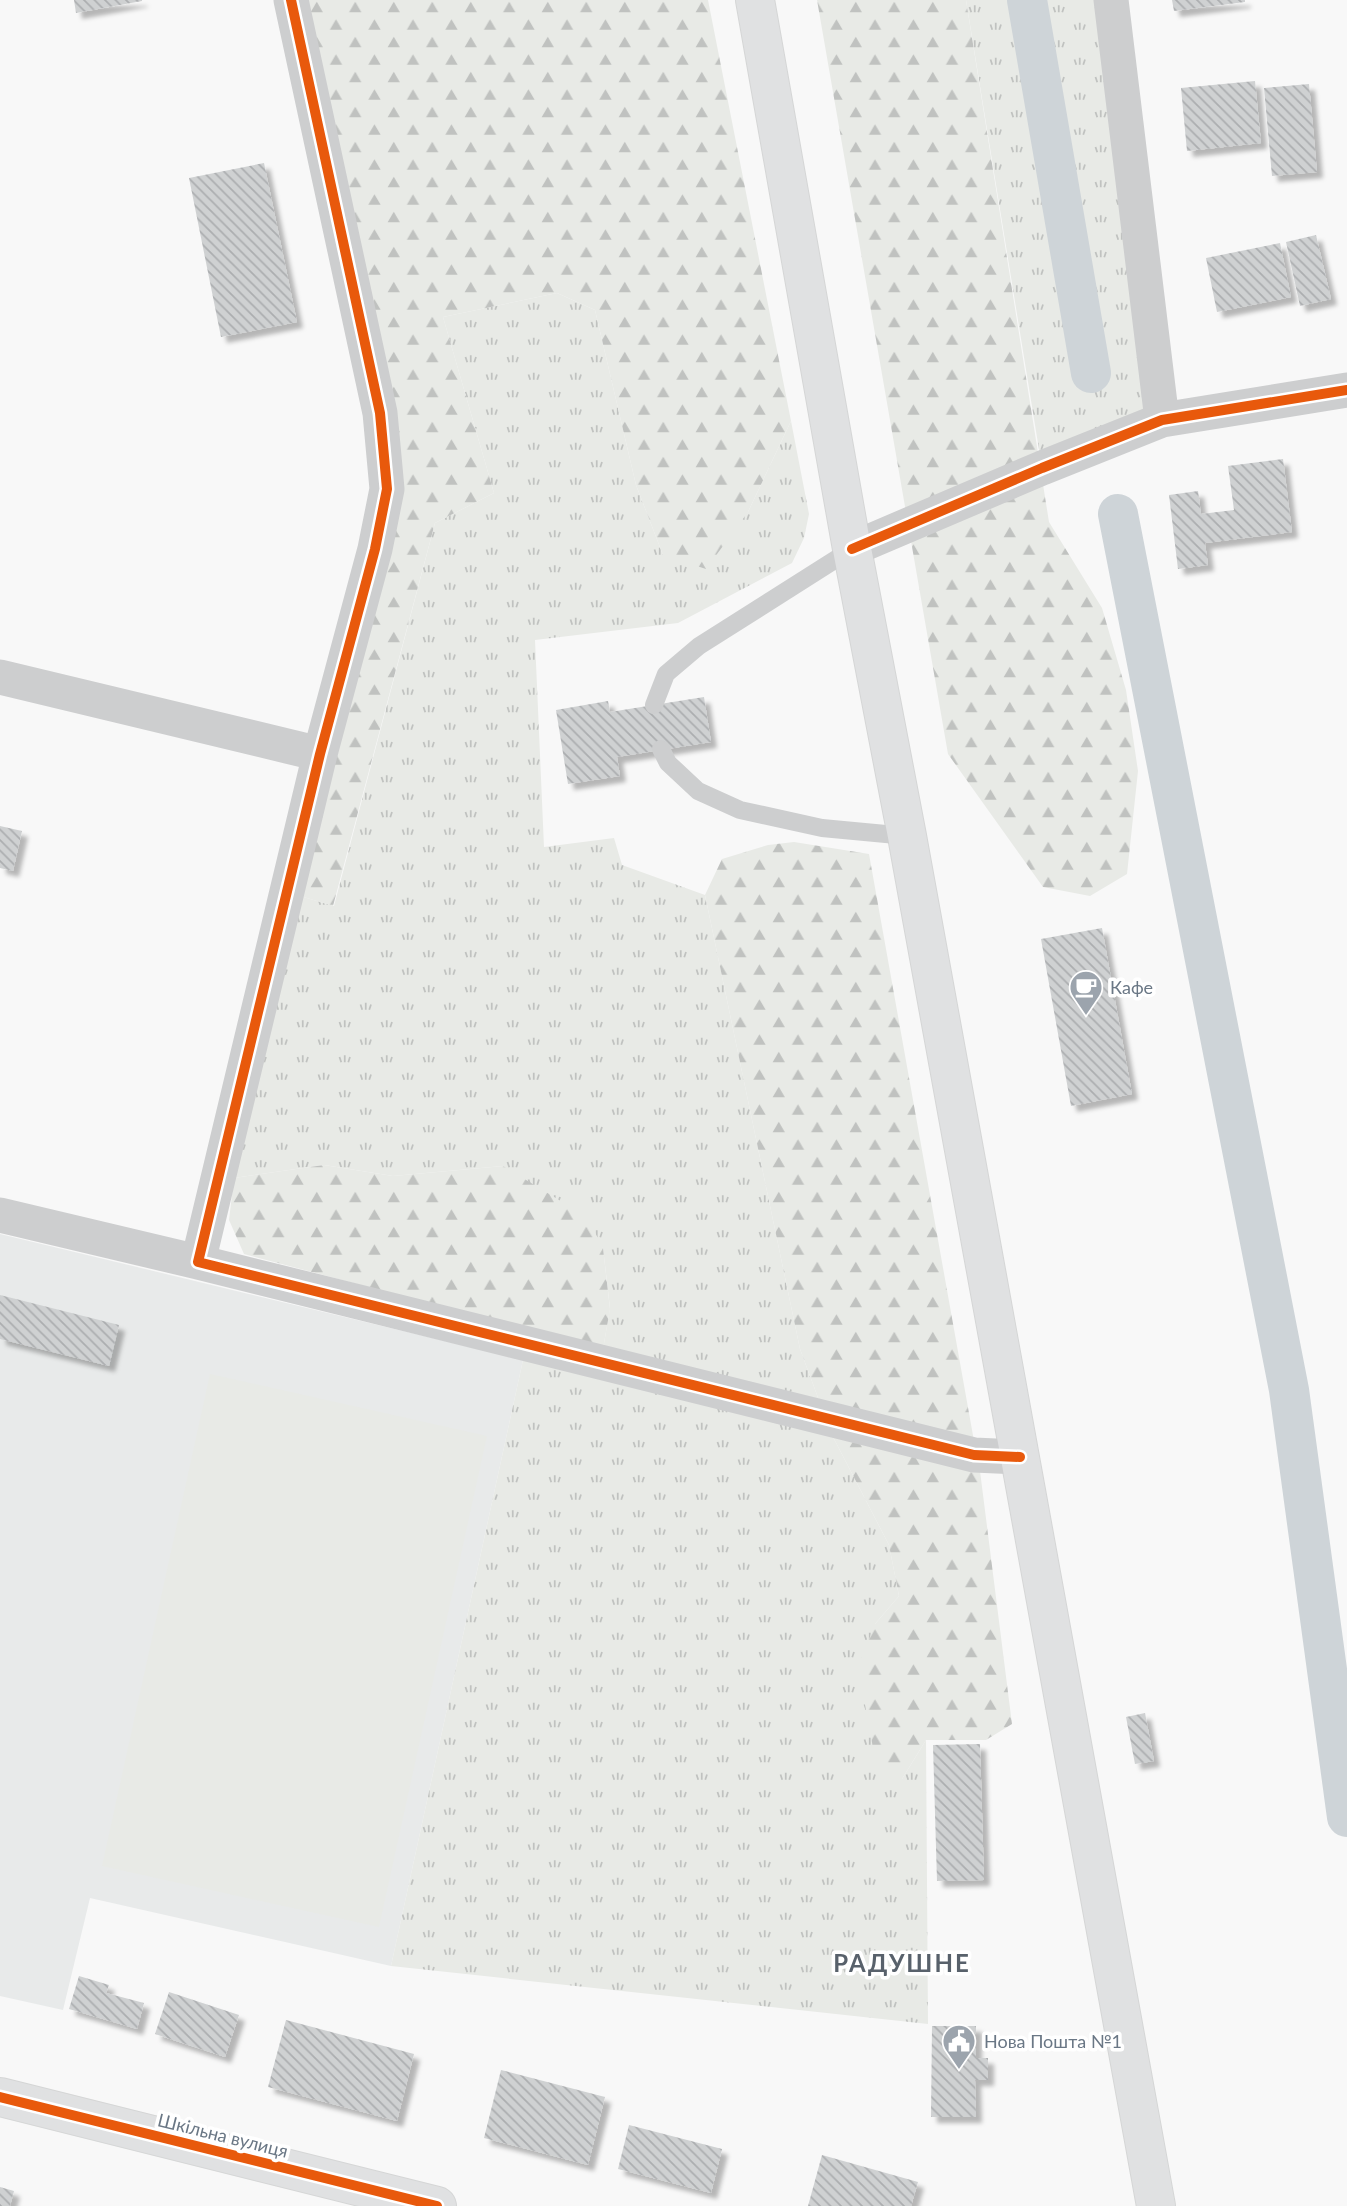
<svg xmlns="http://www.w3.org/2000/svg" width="1347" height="2206" viewBox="0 0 1347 2206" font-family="Lato,sans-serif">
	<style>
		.built { fill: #e8eaea }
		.grass { fill: url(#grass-tufts) }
		.forest { fill: url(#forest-firs) }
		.pitch { fill: #e8eae6 }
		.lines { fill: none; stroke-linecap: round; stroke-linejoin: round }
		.canal { stroke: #ced4d8; stroke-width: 40 }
		.building { fill: url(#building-back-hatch); filter: url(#shadow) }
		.secondary-casing { stroke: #d5d6d6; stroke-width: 40 }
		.primary-casing { stroke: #d5d6d6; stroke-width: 40 }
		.lane { stroke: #cdcecf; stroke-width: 18 }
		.street { stroke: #cdcecf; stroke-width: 35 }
		.secondary { stroke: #e0e1e2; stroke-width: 38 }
		.primary { stroke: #e0e1e2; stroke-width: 38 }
		.cycleway-casing { stroke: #fff; stroke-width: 15 }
		.cycleway { stroke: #e8590c; stroke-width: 10 }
		.labels { text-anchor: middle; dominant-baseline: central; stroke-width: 7; stroke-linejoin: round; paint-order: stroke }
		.poi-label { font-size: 18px; fill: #6a7785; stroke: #fff; text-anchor: start }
		.street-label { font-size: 18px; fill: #6a7785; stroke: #fff }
		.district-label { font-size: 24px; font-weight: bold; letter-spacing: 2px; fill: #58616b; stroke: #fff }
	</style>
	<defs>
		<pattern id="grass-tufts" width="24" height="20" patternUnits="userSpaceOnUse" patternTransform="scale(1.75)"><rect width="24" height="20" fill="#e8eae6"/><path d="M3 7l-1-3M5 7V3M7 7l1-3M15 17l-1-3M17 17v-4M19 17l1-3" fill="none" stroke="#c0c2c0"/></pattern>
		<pattern id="forest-firs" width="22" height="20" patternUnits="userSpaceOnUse" patternTransform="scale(1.75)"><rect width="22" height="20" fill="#e8eae6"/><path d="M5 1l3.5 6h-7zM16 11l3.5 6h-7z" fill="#c0c2c0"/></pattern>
		<pattern id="building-back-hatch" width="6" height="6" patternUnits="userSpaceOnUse" patternTransform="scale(1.75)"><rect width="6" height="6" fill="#cfd1d2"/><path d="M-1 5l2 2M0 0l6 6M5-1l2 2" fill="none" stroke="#acaeb0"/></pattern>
		<filter id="shadow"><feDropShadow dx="6" dy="6" stdDeviation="2" flood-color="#0004"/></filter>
	</defs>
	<rect width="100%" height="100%" fill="#f8f8f8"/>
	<!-- built -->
	<path class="built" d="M0,1234l523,126 -132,606 -301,-68 -27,112 -63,-14z"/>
	<!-- grass -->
	<path class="grass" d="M966,0h145l51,420 -120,48z
		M557,293l38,17 41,175 27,70 85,-43 43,-91 18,93 -5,24 -12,25 -114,60 -143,17 9,207 70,-9 8,27 83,30 95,454 20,54 -217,-54 7,-41 -7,-60 -100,-82 -110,10 -69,-11 -90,13 63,-283 37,11 101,-383 59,-30 -51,-176z
		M523,1360l309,75 57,110 10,51 -24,28 27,155 24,-39 2,284 -537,-58z"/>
	<!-- forest -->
	<path class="forest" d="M307,0h401l83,421 -43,91 -42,57 -43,-14 -27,-70 -41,-175 -38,-17 -114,24 51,176 -59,30 -102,383 -36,-11 88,-347z
		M817,0h149l83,522 53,86 24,82 12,81 -11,103 -37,22 -47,-9 -95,-133z
		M794,842l75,12 105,587 -154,-38 -20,-54 -95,-454 17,-36 46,-14z
		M324,1165l69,11 110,-10 84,51 16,31 7,61 -7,40 -359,-95 -15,-34 5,-42z
		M832,1435l148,36 32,253 -26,16h-60l-24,39 -25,-10 -19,-102 17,-43 24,-28 -10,-51z"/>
	<!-- pitch -->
	<path class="pitch" d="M210,1374l277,62 -108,491 -277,-61z"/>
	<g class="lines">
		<!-- canal -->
		<path class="canal" d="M1027,0l64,373
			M1118,514l171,876 58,427"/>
	</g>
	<!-- building -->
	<path class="building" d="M74,0h68v1l-66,12z
		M1172,0h73v2l-71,9z
		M1255,81l6,62 -74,8 -6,-63z
		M1309,84l8,88 -45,4 -8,-88z
		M264,163l33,159 -76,15 -32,-159z
		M1316,235l15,64 -31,7 -14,-64z
		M1280,243l11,54 -74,15 -11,-54z
		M1283,459l9,73 -87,11 3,22 -30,4 -9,-74 29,-4 3,23 33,-4 -6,-44z
		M704,697l7,45 -94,15 3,19 -52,8 -12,-74 52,-9 2,11z
		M0,826l22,5 -9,40 -13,-3z
		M1102,928l30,166 -61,12 -30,-167z
		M0,1295l119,30 -10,41 -109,-27z
		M1145,1713l9,48 -19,3 -9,-47z
		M980,1744l4,136 -47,1 -4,-136z
		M79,1976l30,9 -3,8 38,10 -7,26 -68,-20z
		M169,1992l70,23 -14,42 -70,-23z
		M286,2020l128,34 -17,67 -129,-34z
		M932,2026h44v32h12v22h-13l1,37h-45z
		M501,2070l104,27 -17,68 -104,-27z
		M629,2125l93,24 -11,44 -93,-24z
		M822,2155l96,27 -7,24h-103z
		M0,2187l14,4 -4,15h-10z"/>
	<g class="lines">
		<defs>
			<path id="secondary" d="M0,2097l437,109"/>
			<path id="primary" d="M755,0l97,549 55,287 249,1370"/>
		</defs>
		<!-- secondary casing -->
		<use href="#secondary" class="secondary-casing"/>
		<!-- primary casing -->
		<use href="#primary" class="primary-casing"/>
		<!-- lane -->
		<path class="lane" d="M654,705l12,-31 33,-28 153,-97
			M661,749l7,14 30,28 42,19 82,18 85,8"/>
		<!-- street -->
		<path class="street" d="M291,0l89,413 7,76 -12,60 -55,205 -122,508 776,193 46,2
			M1111,0l51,420
			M852,549l190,-81 120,-48 185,-30
			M0,677l320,77
			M0,1215l198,47"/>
		<!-- secondary -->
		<use href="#secondary" class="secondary"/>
		<!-- primary -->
		<use href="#primary" class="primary"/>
		<defs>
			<path id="cycleway" d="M291,0l89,413 7,76 -12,60 -55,205 -122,508 776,193 46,2
				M852,549l190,-81 120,-48 185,-30
				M0,2097l437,109"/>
		</defs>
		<!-- cycleway casing -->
		<use href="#cycleway" class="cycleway-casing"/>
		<!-- cycleway -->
		<use href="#cycleway" class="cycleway"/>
	</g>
	<!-- icons -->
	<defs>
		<symbol id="cafe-pin" viewBox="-11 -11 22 30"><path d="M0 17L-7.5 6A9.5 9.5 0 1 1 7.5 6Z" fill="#9ca4ad" stroke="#fff"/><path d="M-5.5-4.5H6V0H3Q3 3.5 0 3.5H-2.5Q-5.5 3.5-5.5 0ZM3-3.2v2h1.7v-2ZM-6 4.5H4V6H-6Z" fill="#fff"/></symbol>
		<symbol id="civic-pin" viewBox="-11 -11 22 30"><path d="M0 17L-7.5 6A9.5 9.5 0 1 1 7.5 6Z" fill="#9ca4ad" stroke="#fff"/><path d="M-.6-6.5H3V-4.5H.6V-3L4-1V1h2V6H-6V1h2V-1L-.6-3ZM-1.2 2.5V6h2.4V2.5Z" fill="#fff"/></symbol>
	</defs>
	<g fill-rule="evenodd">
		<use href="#cafe-pin" x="1067" y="968" width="38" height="52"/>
		<use href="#civic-pin" x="940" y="2022" width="38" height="52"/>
	</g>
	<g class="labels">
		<!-- poi labels -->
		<g class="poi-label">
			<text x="1110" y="987">Кафе</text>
			<text x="984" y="2041">Нова Пошта №1</text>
		</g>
		<!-- street labels -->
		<g class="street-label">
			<text transform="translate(223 2135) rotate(14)">Шкільна вулиця</text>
		</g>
		<!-- district labels -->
		<g class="district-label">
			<text x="902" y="1962">РАДУШНЕ</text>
		</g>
	</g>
</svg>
